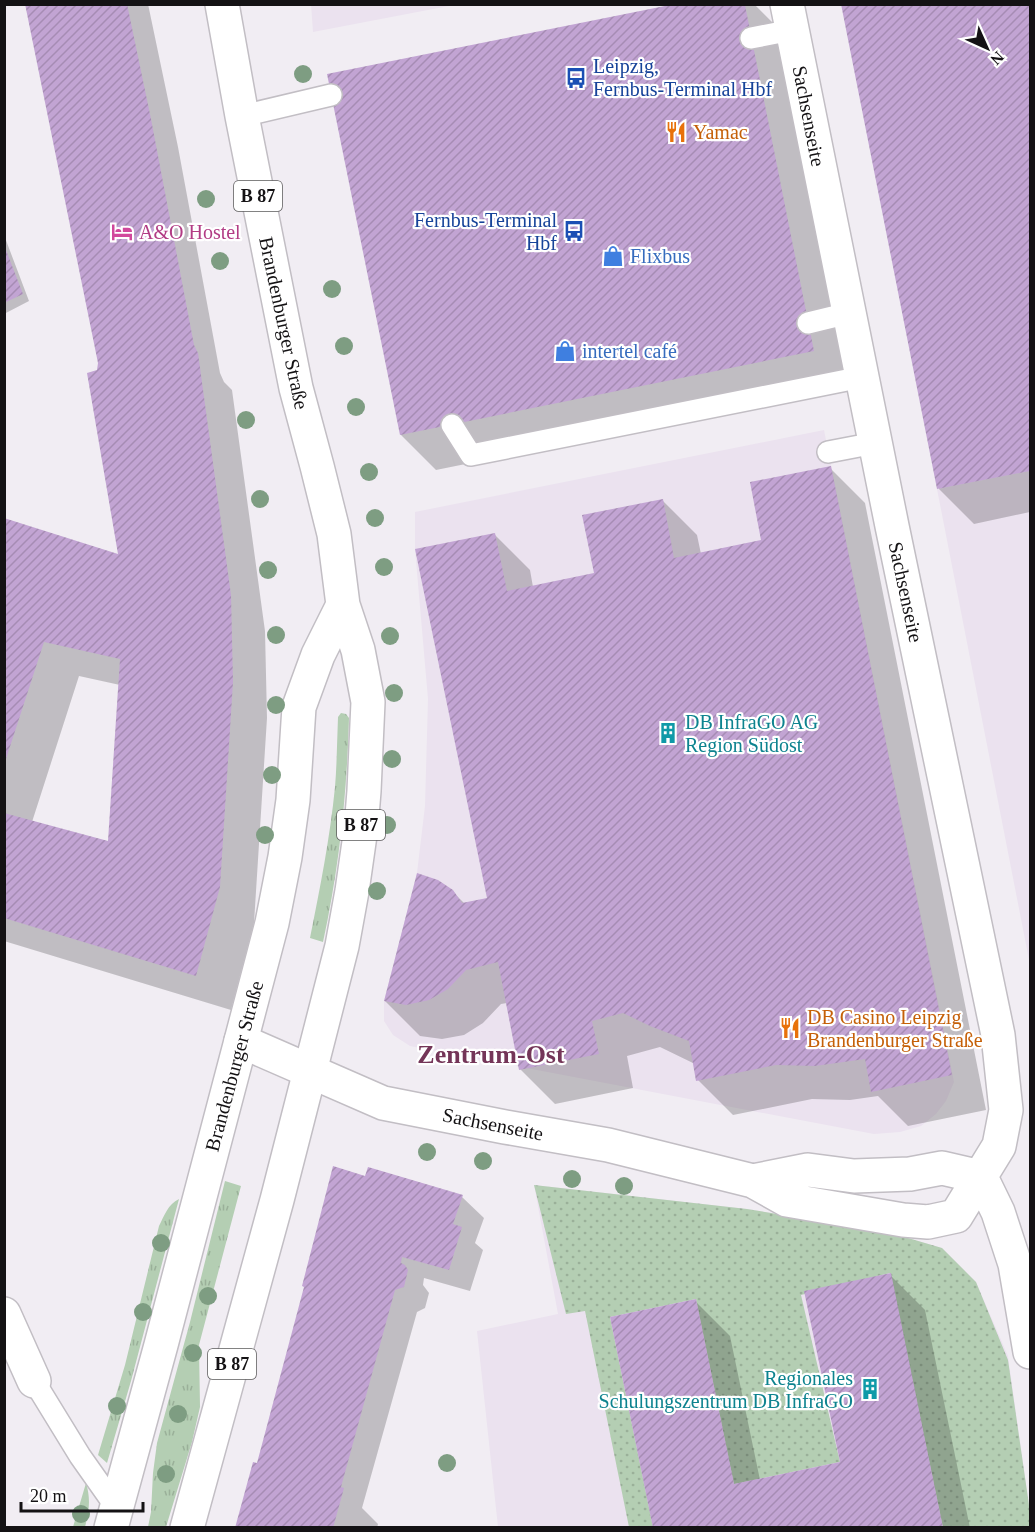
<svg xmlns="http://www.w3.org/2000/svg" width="1035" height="1532" viewBox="0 0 1035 1532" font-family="Georgia,serif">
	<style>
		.built { fill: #ebe2ef }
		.grass { fill: url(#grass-tufts) }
		.park { fill: url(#park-dots) }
		.shadow { fill: #0003; fill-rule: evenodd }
		.building { fill: url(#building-hatch) }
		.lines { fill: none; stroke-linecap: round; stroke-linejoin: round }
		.service-casing { stroke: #c2bec4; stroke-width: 24 }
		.minor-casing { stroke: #c2bec4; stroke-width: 36 }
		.primary-casing { stroke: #c2bec4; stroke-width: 36 }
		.service { stroke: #fff; stroke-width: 21 }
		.minor { stroke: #fff; stroke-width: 33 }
		.primary { stroke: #fff; stroke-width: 33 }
		.tree { fill: #7e9d82 }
		.labels { text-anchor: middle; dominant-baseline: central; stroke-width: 4.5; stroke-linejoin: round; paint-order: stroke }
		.shield { fill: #fff; stroke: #5a595a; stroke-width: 1.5 }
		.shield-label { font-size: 18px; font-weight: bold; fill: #141214 }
		.transit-label { font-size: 20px; fill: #164399; stroke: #fff; text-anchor: start }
		.street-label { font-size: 20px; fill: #141214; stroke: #fff }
		.food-label { font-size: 20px; fill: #c56008; stroke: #fff; text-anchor: start }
		.hotel-label { font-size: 20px; fill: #b23c85; stroke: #fff; text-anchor: start }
		.shop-label { font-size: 20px; fill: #366cbe; stroke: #fff; text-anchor: start }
		.culture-label { font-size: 20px; fill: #0d838f; stroke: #fff; text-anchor: start }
		.district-label { font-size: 26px; font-weight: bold; fill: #743558; stroke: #fff }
	</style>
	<defs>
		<pattern id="grass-tufts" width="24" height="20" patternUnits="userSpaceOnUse" patternTransform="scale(1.5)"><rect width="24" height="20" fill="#b4ceb3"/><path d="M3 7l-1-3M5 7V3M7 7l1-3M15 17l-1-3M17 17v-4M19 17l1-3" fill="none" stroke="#9ab099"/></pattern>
		<pattern id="park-dots" width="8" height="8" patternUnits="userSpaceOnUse" patternTransform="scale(1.5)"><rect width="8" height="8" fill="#b4ceb3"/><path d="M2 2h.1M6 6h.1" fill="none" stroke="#9ab099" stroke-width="1.8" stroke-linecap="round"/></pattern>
		<pattern id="building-hatch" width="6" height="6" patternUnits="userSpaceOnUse" patternTransform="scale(1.5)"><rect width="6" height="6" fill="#c2a4d3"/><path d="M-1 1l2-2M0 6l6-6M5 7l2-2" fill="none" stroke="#a68cb4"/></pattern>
	</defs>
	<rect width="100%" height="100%" fill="#f1edf3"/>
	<!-- built -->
	<path class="built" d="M311,4h143v1l-141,27z
		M824,430l130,652 -8,19 -10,13 -15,12 -21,6 -26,2 -464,-88 -17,-11 -9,-14v-20l33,-128 8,-67 3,-107 -13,-150v-37z
		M1030,471v494l-93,-476z
		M534,1185l213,24 144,24 51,15 34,34 32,74 22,156 -1,15h-531l-21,-196 81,-17z"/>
	<!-- grass -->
	<path class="grass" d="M341,713l5,1 3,4c-2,75 -10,151 -26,224l-13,-4c10,-50 20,-100 25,-151 2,-24 2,-47 3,-70z
		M225,1181l16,5 -42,159 1,62 -8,35 -26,85h-18l3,-15 2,-39 4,-30 33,-121z
		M179,1199l-48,182 -24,82 -9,-8 27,-90 34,-139c5,-10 9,-22 20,-27z
		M86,1483c5,16 3,28 -1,44h-12z"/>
	<!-- park -->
	<path class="park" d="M534,1185l213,24 144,24 51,15 34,34 32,78 22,152 -1,15h-86l-53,-254 -89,22 39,167 -106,22 -38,-185 -86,18 43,210h-24l-44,-216 -19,3z"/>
	<!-- shadow -->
	<path class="shadow" d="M27,4h121l30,143 42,226 4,9 8,8 33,241 2,87 -13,205 -23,87 -227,-69v-421l116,36 -19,-184zM79,676l41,9 -11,158 -77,-21z
		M677,4h77l22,22 72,360 -412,84 -35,-35 -72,-359z
		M842,4h188v508l-56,12 -35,-35z
		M4,235l25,66 -25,13z
		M830,468l35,35 121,607 -78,16 -30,-30 -28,4 -38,-1 -79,16 -35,-35 -3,-16 -35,-17 -33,9 6,32 -78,16 -35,-35 -13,-66 -6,1 -18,19 -19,12 -22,4 -22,-3 -35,-35 67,-110 13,13 23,-4 7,-365 35,35 3,17 63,-13 66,-74 35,35 4,19 62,-13z
		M367,1178l95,19 22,21 -9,25 8,7 -13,41 -46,-13 -1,7 6,8 -4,15 -8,4 -55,196 16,16 -1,4h-140l21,-63z
		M890,1275l35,35 45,218h-315l40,-227 35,35 30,144 81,-17z"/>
	<!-- building -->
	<path class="building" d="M25,4h102l24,115 43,226 4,8 33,242 2,87 -13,205 -24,89 -192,-58v-105l104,28 12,-182 -76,-17 -40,123v-247l114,36 -31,-181 10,-3 1,-7z
		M841,4h189v467l-93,18z
		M670,5h75l69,346 -414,84 -73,-361z
		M4,245l19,49 -19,9z
		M831,466l121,609 -81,17 -6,-33 -50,7 -39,-1 -80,16 -7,-40 -39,-15 -27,-13 -31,8 7,33 -80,16 -21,-108 -32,8 -18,19 -19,11 -23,5 -22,-4 33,-128 21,7 15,10 9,13 25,-5 -72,-349 80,-16 12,58 87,-18 -12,-58 81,-16 11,59 87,-18 -11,-58z
		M333,1166l32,10 3,-9 95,28 -10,29 9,3 -13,43 -47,-13 -1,6 4,2 3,5 -4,17 -9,3 -54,197 3,1 -11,40h-98l18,-66 4,1 47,-176 -2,-1z
		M891,1273l52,255h-290l-43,-211 86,-18 38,185 106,-22 -36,-171z"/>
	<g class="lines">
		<defs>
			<path id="service" d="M751,38l41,-8
				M242,116l89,-21
				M808,323l41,-10
				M452,425l19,30 391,-78
				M828,452l47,-9
				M34,1381l46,75 36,51"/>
			<path id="minor" d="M241,1041l142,62 122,24 103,18 145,36 34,19 116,20 25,2 28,-6 43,-70 7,-36 -8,-75 -106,-509 -105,-522
				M981,1177l17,35 17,52 15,88
				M753,1181l55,-11 46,6 56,-2 32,-6 39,9
				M4,1314l30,67"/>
			<path id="primary" d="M111,1528l50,-183 111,-422 13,-66 8,-57 6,-93 19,-52 25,-50
				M187,1528l90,-328 65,-254 10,-55 9,-63 3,-37 4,-89 -10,-52 -15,-45 -9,-71 -17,-68 -21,-78 -54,-272 -20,-112"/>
		</defs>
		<!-- service casing -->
		<use href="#service" class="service-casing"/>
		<!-- minor casing -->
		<use href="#minor" class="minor-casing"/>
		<!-- primary casing -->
		<use href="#primary" class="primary-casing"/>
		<!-- service -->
		<use href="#service" class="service"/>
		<!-- minor -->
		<use href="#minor" class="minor"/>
		<!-- primary -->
		<use href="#primary" class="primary"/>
	</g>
	<!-- trees -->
	<g class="tree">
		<circle cx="303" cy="74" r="9"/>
		<circle cx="206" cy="199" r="9"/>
		<circle cx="220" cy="261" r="9"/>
		<circle cx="332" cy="289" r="9"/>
		<circle cx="344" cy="346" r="9"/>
		<circle cx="356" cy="407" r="9"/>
		<circle cx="246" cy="420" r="9"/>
		<circle cx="369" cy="472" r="9"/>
		<circle cx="260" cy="499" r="9"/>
		<circle cx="375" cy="518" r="9"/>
		<circle cx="384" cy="567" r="9"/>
		<circle cx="268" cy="570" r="9"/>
		<circle cx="276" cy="635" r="9"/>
		<circle cx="390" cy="636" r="9"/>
		<circle cx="394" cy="693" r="9"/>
		<circle cx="276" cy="705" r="9"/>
		<circle cx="392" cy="759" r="9"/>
		<circle cx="272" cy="775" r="9"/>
		<circle cx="387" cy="825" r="9"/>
		<circle cx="265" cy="835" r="9"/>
		<circle cx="377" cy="891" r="9"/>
		<circle cx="427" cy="1152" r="9"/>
		<circle cx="483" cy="1161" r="9"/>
		<circle cx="572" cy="1179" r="9"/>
		<circle cx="624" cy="1186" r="9"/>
		<circle cx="161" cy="1243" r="9"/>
		<circle cx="208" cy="1296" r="9"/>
		<circle cx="143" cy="1312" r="9"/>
		<circle cx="193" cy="1353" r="9"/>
		<circle cx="117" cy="1406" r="9"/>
		<circle cx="178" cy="1414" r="9"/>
		<circle cx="447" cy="1463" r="9"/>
		<circle cx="166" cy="1474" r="9"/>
		<circle cx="81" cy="1514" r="9"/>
	</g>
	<!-- icons -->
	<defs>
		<symbol id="bus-bare" viewBox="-9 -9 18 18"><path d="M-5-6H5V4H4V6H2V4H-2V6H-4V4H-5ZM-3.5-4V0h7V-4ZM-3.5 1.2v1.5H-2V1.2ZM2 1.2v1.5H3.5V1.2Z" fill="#1a4fb4" stroke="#fff" stroke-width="2.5" paint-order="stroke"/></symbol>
		<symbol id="restaurant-bare" viewBox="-9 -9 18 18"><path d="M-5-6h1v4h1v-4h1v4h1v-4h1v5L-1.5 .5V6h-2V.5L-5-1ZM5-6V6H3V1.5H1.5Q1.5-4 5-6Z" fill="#e8710a" stroke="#fff" stroke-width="2.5" paint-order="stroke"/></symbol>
		<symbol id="hotel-bare" viewBox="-9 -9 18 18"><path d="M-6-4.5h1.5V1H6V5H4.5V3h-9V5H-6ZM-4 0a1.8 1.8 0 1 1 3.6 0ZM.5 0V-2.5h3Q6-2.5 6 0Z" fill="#d1479c" stroke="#fff" stroke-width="2.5" paint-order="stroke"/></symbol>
		<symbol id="shop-bare" viewBox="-9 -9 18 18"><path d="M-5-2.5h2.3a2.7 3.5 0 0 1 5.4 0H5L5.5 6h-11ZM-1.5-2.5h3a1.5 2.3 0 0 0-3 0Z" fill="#3f7fe0" stroke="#fff" stroke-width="2.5" paint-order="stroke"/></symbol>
		<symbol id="building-bare" viewBox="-9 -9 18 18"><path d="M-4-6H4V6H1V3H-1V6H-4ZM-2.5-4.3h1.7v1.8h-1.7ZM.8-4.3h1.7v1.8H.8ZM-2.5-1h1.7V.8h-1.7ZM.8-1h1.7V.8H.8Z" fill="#0f9aa8" stroke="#fff" stroke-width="2.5" paint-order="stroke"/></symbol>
	</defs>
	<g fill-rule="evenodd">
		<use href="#bus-bare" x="561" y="63" width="30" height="30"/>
		<use href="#restaurant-bare" x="661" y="117" width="30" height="30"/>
		<use href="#bus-bare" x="559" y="216" width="30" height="30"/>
		<use href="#hotel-bare" x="107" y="217" width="30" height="30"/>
		<use href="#shop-bare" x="598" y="241" width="30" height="30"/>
		<use href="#shop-bare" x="550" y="336" width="30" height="30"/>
		<use href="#building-bare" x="653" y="718" width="30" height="30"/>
		<use href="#restaurant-bare" x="775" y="1013" width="30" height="30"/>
		<use href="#building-bare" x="855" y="1374" width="30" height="30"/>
	</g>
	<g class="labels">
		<!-- shield labels -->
		<g class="shield">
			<rect x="234" y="181" width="48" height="30" rx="4.5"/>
			<rect x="337" y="810" width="48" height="30" rx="4.5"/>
			<rect x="208" y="1349" width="48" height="30" rx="4.5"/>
		</g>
		<g class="shield-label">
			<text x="258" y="196">B 87</text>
			<text x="361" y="825">B 87</text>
			<text x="232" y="1364">B 87</text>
		</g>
		<!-- transit labels -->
		<g class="transit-label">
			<text x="593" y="66">Leipzig,<tspan x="593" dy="23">Fernbus-Terminal Hbf</tspan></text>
			<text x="557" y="220" text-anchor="end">Fernbus-Terminal<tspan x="557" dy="23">Hbf</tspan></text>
		</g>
		<!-- street labels -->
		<g class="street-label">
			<text transform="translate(809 116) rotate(79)">Sachsenseite</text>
			<text transform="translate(284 323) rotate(78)">Brandenburger Straße</text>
			<text transform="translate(906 592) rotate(78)">Sachsenseite</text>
			<text transform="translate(234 1066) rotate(-75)">Brandenburger Straße</text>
			<text transform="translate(493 1124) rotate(11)">Sachsenseite</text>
		</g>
		<!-- food labels -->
		<g class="food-label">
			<text x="693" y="132">Yamac</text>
			<text x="807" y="1017">DB Casino Leipzig<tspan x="807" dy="23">Brandenburger Straße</tspan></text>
		</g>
		<!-- hotel labels -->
		<g class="hotel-label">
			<text x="139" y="232">A&amp;O Hostel</text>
		</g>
		<!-- shop labels -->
		<g class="shop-label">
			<text x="630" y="256">Flixbus</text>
			<text x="582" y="351">intertel café</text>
		</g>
		<!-- culture labels -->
		<g class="culture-label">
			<text x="685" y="722">DB InfraGO AG<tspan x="685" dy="23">Region Südost</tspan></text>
			<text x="853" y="1378" text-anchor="end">Regionales<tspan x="853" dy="23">Schulungszentrum DB InfraGO</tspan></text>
		</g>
		<!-- district labels -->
		<g class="district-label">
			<text x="491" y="1054">Zentrum-Ost</text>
		</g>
	</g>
	<!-- border -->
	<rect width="1035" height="1532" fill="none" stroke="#141214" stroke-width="12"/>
	<!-- north arrow -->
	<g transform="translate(987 48) rotate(135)" stroke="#ffffff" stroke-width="4.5" paint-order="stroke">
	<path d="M0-4.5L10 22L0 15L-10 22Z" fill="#141214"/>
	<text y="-9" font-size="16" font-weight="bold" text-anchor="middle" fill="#141214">N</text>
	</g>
	<!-- scale -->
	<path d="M21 1502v9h122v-9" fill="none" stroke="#141214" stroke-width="3"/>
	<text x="30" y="1502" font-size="18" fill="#141214" stroke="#ffffff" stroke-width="4.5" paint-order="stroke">20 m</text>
</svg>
